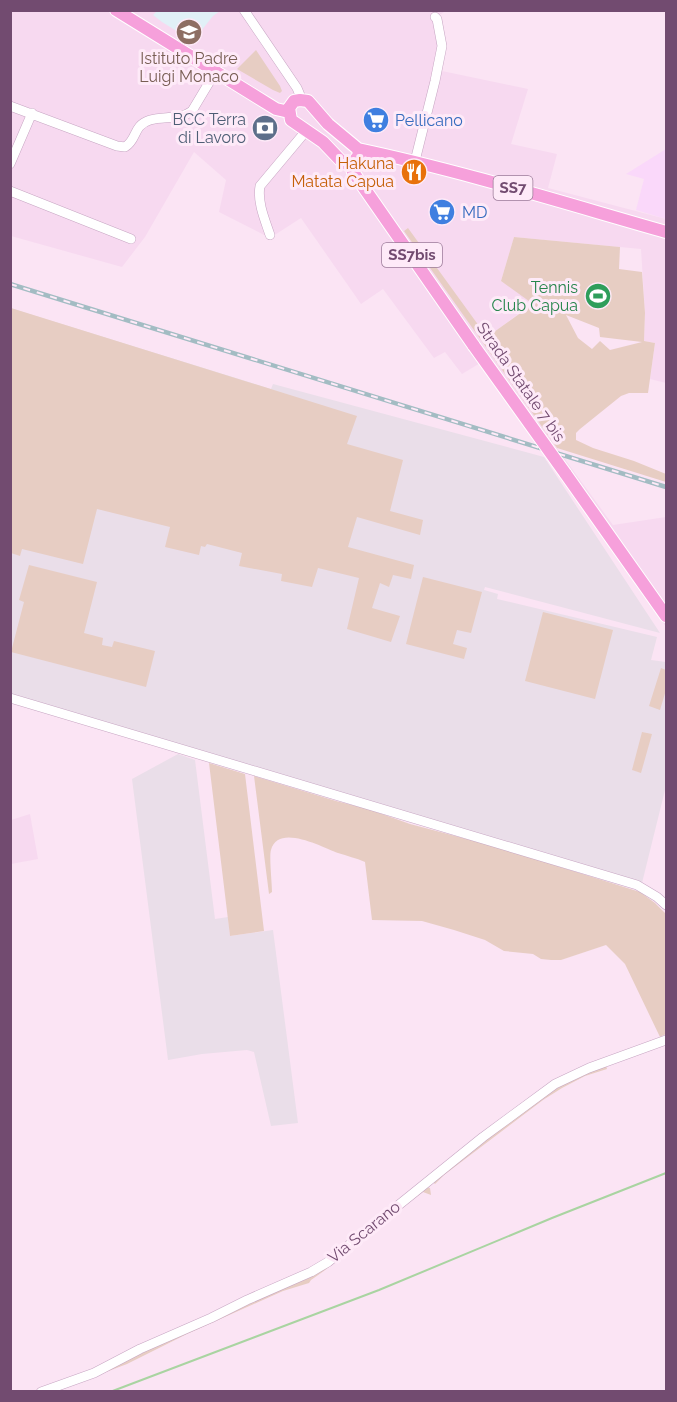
<svg xmlns="http://www.w3.org/2000/svg" width="677" height="1402" viewBox="0 0 677 1402" font-family="Raleway,sans-serif">
	<style>
		.residential { fill: #f7d9f0 }
		.commercial { fill: #fad8fa }
		.industrial { fill: #eadee9 }
		.education { fill: #e1f0f7 }
		.green { fill: #e7cdc3; fill-rule: evenodd }
		.lines { fill: none; stroke-linecap: round; stroke-linejoin: round }
		.stream { stroke: #a9d4a1; stroke-width: 2 }
		.minor-casing { stroke: #c7a6c3; stroke-width: 10 }
		.major-casing { stroke: #fff; stroke-width: 14 }
		.minor { stroke: #fff; stroke-width: 9 }
		.major { stroke: #f6a0db; stroke-width: 12 }
		.rail-casing { stroke: #a3bcc3; stroke-width: 4.5 }
		.rail { stroke: #feeaf8; stroke-width: 2; stroke-dasharray: 7; stroke-linecap: butt }
		.major-bridge-casing { stroke: #fff; stroke-width: 14; stroke-linecap: butt }
		.major-bridge { stroke: #f6a0db; stroke-width: 12 }
		.labels { text-anchor: middle; dominant-baseline: central; stroke-width: 6; stroke-linejoin: round; paint-order: stroke }
		.shield { fill: #feeaf8; stroke: #9c7b99; stroke-width: 1.5 }
		.shield-label { font-size: 15px; font-weight: bold; fill: #724b70 }
		.education-label { font-size: 16px; fill: #785e54; stroke: #feeaf8 }
		.service-label { font-size: 16px; fill: #4e5e75; stroke: #feeaf8; text-anchor: end }
		.shop-label { font-size: 16px; fill: #366cbe; stroke: #feeaf8; text-anchor: start }
		.food-label { font-size: 16px; fill: #c56008; stroke: #feeaf8; text-anchor: end }
		.leisure-label { font-size: 16px; fill: #27864d; stroke: #feeaf8; text-anchor: end }
		.street-label { font-size: 16px; fill: #724b70; stroke: #feeaf8 }
	</style>
	<rect width="100%" height="100%" fill="#fbe4f4"/>
	<!-- residential -->
	<path class="residential" d="M10,11h436l-7,4 7,32 -4,24 86,18 -17,55 46,10 -9,34 118,31v164l-16,-4 5,-36 -11,-2 1,-28 -4,-64 -127,-12 -13,44 32,22 -51,38 90,128 41,56 53,-8v110l-184,-265 -20,12 -17,-22 -11,6 -51,-69 -22,15 -60,-86 -31,20 -51,-26 7,-32 -32,-28 -49,85 -23,30 -111,-31z
		M30,814l8,45 -27,5v-44z"/>
	<!-- commercial -->
	<path class="commercial" d="M666,149v70l-30,-9 8,-31 -18,-5z"/>
	<!-- industrial -->
	<path class="industrial" d="M10,308l261,81 2,-5 271,73 116,176 -175,-46 -1,3 14,4 -1,5 160,38 -6,23 15,2v124l-24,97 -631,-189z
		M178,754l17,6 20,159 13,-2 2,19 43,-6 25,193 -27,3 -17,-74 -7,-2 -45,4 -34,6 -36,-281z"/>
	<!-- education -->
	<path class="education" d="M157,11v-1l63,1 -7,5 -20,25 -31,-19 -9,-7z"/>
	<!-- green -->
	<path class="green" d="M256,50l24,36 2,5 -2,2 -7,-3 -36,-21z
		M408,228l79,109 46,-33 -32,-23 13,-44 106,10 -1,22 23,3 3,41 -1,28 11,2 -7,50h-19l-8,3 -41,33 -4,4v7l17,8 41,13 32,13v8l-109,-34 -153,-217zM566,315l33,13 1,9 42,5 -32,8 -10,-9 -8,8 -14,-11z
		M11,308l346,108 -10,28 56,16 -13,51 33,9 -3,15 -63,-18 -9,30 66,18 -3,14 -18,-4 -4,12 -9,-4 -8,25 28,8 -9,26 -44,-13 12,-51 -41,-10 -6,19 -31,-6 1,-7 -43,-8 3,-13 -35,-9 -2,3 -4,-1 -2,9 -34,-8 5,-20 -73,-18 -14,55 -61,-15 -2,7 -9,-3z
		M29,565l68,17 -13,51 19,5 -1,7 10,2 2,-6 41,10 -9,36 -135,-35 13,-50 -5,-2z
		M423,577l59,15 -11,41 -14,-3 -4,14 14,4 -3,11 -58,-15z
		M543,612l70,18 -18,69 -70,-18z
		M661,668l5,2v20l-6,20 -11,-4z
		M642,732l10,2 -11,39 -9,-3z
		M209,763l36,11 19,157 -34,5z
		M254,776l82,25 32,8 42,15 87,23 143,45 15,11 11,11v120l-6,3 -35,-73 -19,-19 -45,15h-10l-10,-1 -8,-5 -29,-3 -19,-11 -31,-10 -32,-9 -50,-1 -7,-58c-9,-4 -18,-6 -27,-9 -16,-6 -60,-30 -67,-3 -2,6 1,33 1,42l-3,2z
		M606,1065l1,4 -22,7 -23,12 -19,12 -99,75 -9,9 -3,-3 46,-37 83,-59z
		M427,1187l3,1 1,7 -8,-3c-38,28 -72,61 -112,88l-2,3 -26,8 -96,43 -60,30 -71,27 -8,1 114,-49 153,-70z"/>
	<g class="lines">
		<!-- stream -->
		<path class="stream" d="M110,1392l269,-102 173,-72 114,-45"/>
		<defs>
			<path id="minor" d="M244,10l53,78 5,12
				M10,106l107,40 8,1c13,-8 7,-21 25,-27 14,-4 30,0 42,-9l24,-40
				M415,161l20,-80 7,-35 -5,-27 -2,-2
				M10,164l22,-51
				M10,191l121,48
				M270,235c-5,-15 -13,-33 -10,-49l46,-55
				M10,698l627,187 20,12 9,8
				M41,1392l53,-19 46,-24 71,-31 36,-18 64,-28 17,-10 155,-125 72,-53 34,-16 77,-28"/>
			<path id="major" d="M116,10l160,99 13,3
				M300,100l8,1 20,23 30,25 1,6 -8,10 -8,-2 -20,-21 -32,-22 -2,-12 5,-7z
				M358,149c104,22 206,54 308,83
				M351,165l2,7 121,174
				M565,473l101,143"/>
		</defs>
		<!-- minor casing -->
		<use href="#minor" class="minor-casing"/>
		<!-- major casing -->
		<use href="#major" class="major-casing"/>
		<!-- minor -->
		<use href="#minor" class="minor"/>
		<!-- major -->
		<use href="#major" class="major"/>
		<defs>
			<path id="rail" d="M10,284l656,203"/>
		</defs>
		<!-- rail casing -->
		<use href="#rail" class="rail-casing"/>
		<!-- rail -->
		<use href="#rail" class="rail"/>
		<defs>
			<path id="major-bridge" d="M474,346l91,127"/>
		</defs>
		<!-- major-bridge casing -->
		<use href="#major-bridge" class="major-bridge-casing"/>
		<!-- major-bridge -->
		<use href="#major-bridge" class="major-bridge"/>
	</g>
	<!-- icons -->
	<defs>
		<symbol id="school-disc" viewBox="-11 -11 22 22"><circle r="9.5" fill="#8d6e63" stroke="#feeaf8"/><path d="M0-5L7-2L0 1L-7-2ZM-4 1L0 2.5L4 1V4Q0 6-4 4Z" fill="#fff"/></symbol>
		<symbol id="supermarket-disc" viewBox="-11 -11 22 22"><circle r="9.5" fill="#3f7fe0" stroke="#feeaf8"/><path d="M-6-5.5h2.5l.6 2H6L4.5 2H-2.5L-4.4-4H-6ZM-1.5 3.2a1.3 1.3 0 1 0 .1 0ZM3 3.2a1.3 1.3 0 1 0 .1 0Z" fill="#fff"/></symbol>
		<symbol id="bank-disc" viewBox="-11 -11 22 22"><circle r="9.5" fill="#5c6f8a" stroke="#feeaf8"/><path d="M-6-4H6V4H-6ZM0-2.3a2.3 2.3 0 1 0 0 4.6a2.3 2.3 0 1 0 0-4.6Z" fill="#fff"/></symbol>
		<symbol id="restaurant-disc" viewBox="-11 -11 22 22"><circle r="9.5" fill="#e8710a" stroke="#feeaf8"/><path d="M-5-6h1v4h1v-4h1v4h1v-4h1v5L-1.5 .5V6h-2V.5L-5-1ZM5-6V6H3V1.5H1.5Q1.5-4 5-6Z" fill="#fff"/></symbol>
		<symbol id="stadium-disc" viewBox="-11 -11 22 22"><circle r="9.5" fill="#2e9e5b" stroke="#feeaf8"/><path d="M0-5a6.5 5 0 1 0 0 10a6.5 5 0 1 0 0-10ZM-3.5-1.8h7v3.6h-7Z" fill="#fff"/></symbol>
	</defs>
	<g fill-rule="evenodd">
		<use href="#school-disc" x="174" y="17" width="30" height="30"/>
		<use href="#supermarket-disc" x="361" y="105" width="30" height="30"/>
		<use href="#bank-disc" x="250" y="113" width="30" height="30"/>
		<use href="#restaurant-disc" x="399" y="157" width="30" height="30"/>
		<use href="#supermarket-disc" x="427" y="197" width="30" height="30"/>
		<use href="#stadium-disc" x="583" y="281" width="30" height="30"/>
	</g>
	<g class="labels">
		<!-- shield labels -->
		<g class="shield">
			<rect x="493.5" y="176" width="39" height="24" rx="4.5"/>
			<rect x="382" y="243" width="60" height="24" rx="4.5"/>
		</g>
		<g class="shield-label">
			<text x="513" y="188">SS7</text>
			<text x="412" y="255">SS7bis</text>
		</g>
		<!-- education labels -->
		<g class="education-label">
			<text x="189" y="58">Istituto Padre<tspan x="189" dy="18">Luigi Monaco</tspan></text>
		</g>
		<!-- service labels -->
		<g class="service-label">
			<text x="246" y="119">BCC Terra<tspan x="246" dy="18">di Lavoro</tspan></text>
		</g>
		<!-- shop labels -->
		<g class="shop-label">
			<text x="395" y="120">Pellicano</text>
			<text x="462" y="212">MD</text>
		</g>
		<!-- food labels -->
		<g class="food-label">
			<text x="394" y="163">Hakuna<tspan x="394" dy="18">Matata Capua</tspan></text>
		</g>
		<!-- leisure labels -->
		<g class="leisure-label">
			<text x="578" y="287">Tennis<tspan x="578" dy="18">Club Capua</tspan></text>
		</g>
		<!-- street labels -->
		<g class="street-label">
			<text transform="translate(521 382) rotate(55)">Strada Statale 7 bis</text>
			<text transform="translate(364 1232) rotate(-39)">Via Scarano</text>
		</g>
	</g>
	<!-- border -->
	<rect width="677" height="1402" fill="none" stroke="#724b70" stroke-width="24"/>
</svg>
